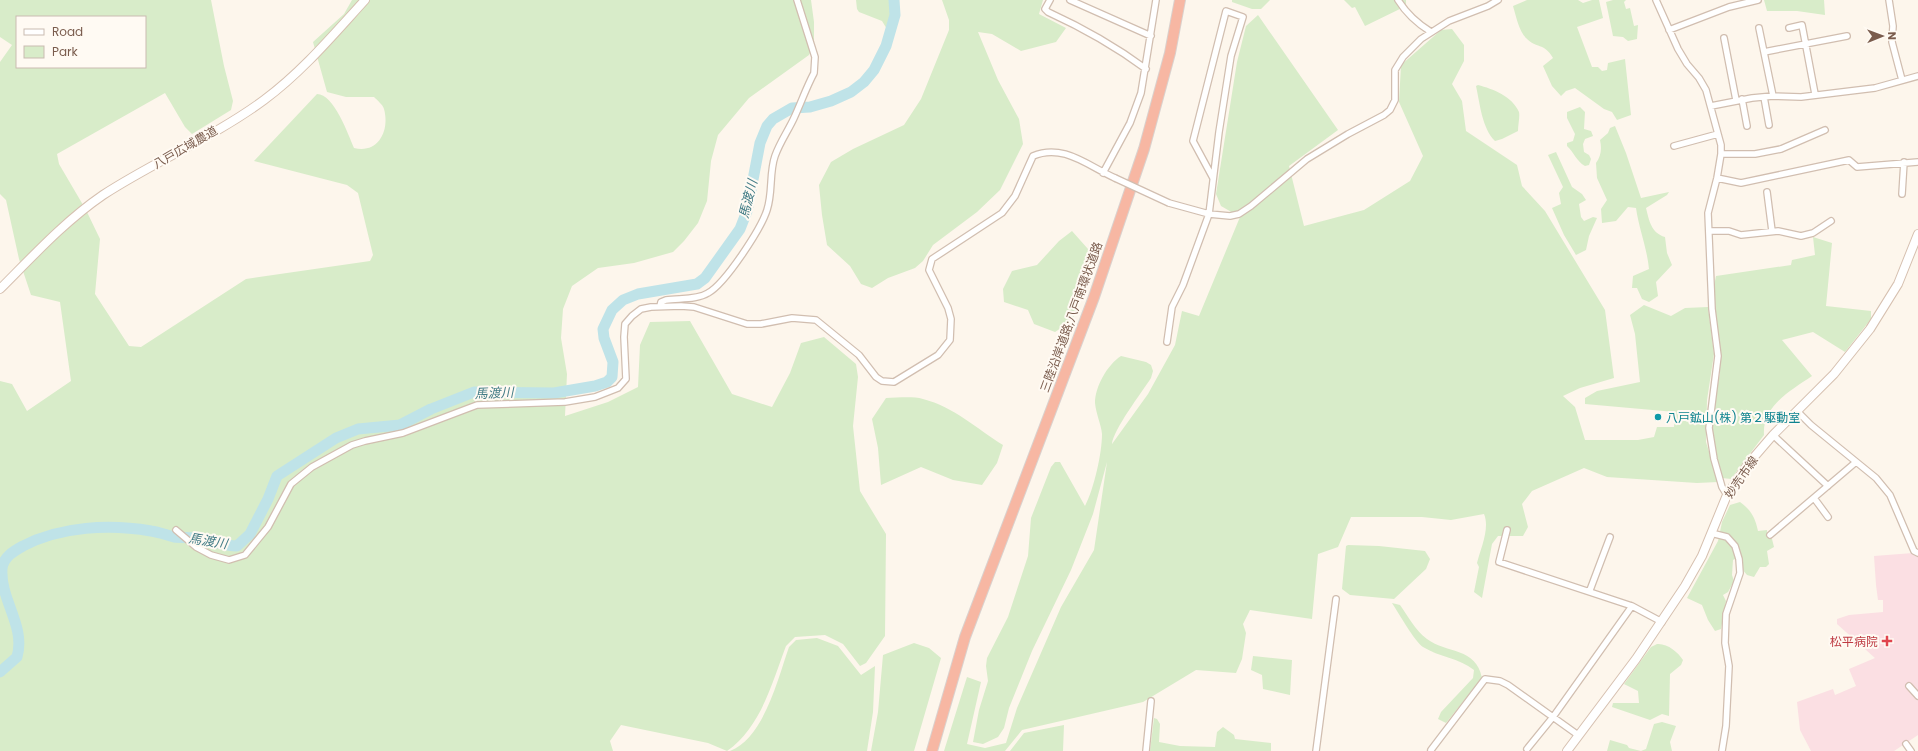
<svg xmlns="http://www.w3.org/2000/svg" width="1918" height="751" viewBox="0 0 1918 751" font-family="Poppins,'Noto Sans JP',sans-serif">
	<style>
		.medical { fill: #fbdfe3 }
		.green { fill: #d8ecc9; fill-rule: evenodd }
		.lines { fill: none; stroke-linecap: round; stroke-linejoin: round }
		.river { stroke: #bfe3e8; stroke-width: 11 }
		.street-casing { stroke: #d1beb0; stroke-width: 8 }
		.secondary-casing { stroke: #d6c0b0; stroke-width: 10 }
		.highway-casing { stroke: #dad1cd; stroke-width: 12 }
		.street { stroke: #fff; stroke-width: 5.5 }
		.secondary { stroke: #fff; stroke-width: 8 }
		.highway { stroke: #f7b7a3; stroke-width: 10 }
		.street-bridge-casing { stroke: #d1beb0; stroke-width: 8; stroke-linecap: butt }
		.street-bridge { stroke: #fff; stroke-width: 5.5 }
		.culture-dot { fill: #0f9aa8; stroke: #fffaf3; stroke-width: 1.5 }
		.health-dot { fill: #e0444e; stroke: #fffaf3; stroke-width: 1.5 }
		.labels { text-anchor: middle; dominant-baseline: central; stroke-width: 4; stroke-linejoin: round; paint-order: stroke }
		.street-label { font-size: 12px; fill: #7a5c4d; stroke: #fffaf3 }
		.culture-label { font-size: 12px; fill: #0d838f; stroke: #fffaf3; text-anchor: start }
		.health-label { font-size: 12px; fill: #be3a42; stroke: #fffaf3; text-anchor: end }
		.water-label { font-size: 13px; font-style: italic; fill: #437c86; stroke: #fffaf3 }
	</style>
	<rect width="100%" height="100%" fill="#fdf6ec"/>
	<!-- medical -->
	<path class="medical" d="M1913,553l5,4v178l-24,16h-83l-11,-21 -3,-28 36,-13 2,6 21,-9 -7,-17 26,-11 -38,-34v-5l12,-4 34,-3v-12h-5l-2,-15 -2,-29z"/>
	<!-- green -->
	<path class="green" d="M0,0h211l13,66 9,35 -2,9 -39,24 -7,-7 -20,-34 -108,61 2,10 27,46 14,29 -5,55 34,52 12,1 105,-68 124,-18 3,-6 -15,-62 -11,-8 -93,-24 63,-67c17,0 31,40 37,54 24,6 36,-17 30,-39 -1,-4 -7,-9 -10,-12h-28l-19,-5 -14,-50 31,-28 8,-14h459l3,22v21l-5,12 -60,43 -31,37 -7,26 -4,40 -9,22 -14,18 -11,11 -39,11 -36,5 -26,18 -9,23 -2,29 6,36 -2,42 43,-14 30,-15 2,-42 10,-23 40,-1 42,73 40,13 18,-34 11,-30 23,-6 32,27 2,13 -5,49 7,65 26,43 -1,102 -19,27 -6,3 -17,-22 -18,-9 -30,2 -9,9c-14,37 -25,81 -59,105l-19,-8 -87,-18 -11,16 3,10h-613v-370l12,3 15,27 44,-30 -11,-79 -29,-7 -12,-36 -13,-59 -6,-6v-132l12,-17 -12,-8zM17,17h128v50h-128z
		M856,0h33l2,13 -2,14 -2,2 -5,-8 -23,-9 -2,-3z
		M942,0h101l-4,14 27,14 -10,14 -35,9 -29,-17 -14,-2 20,48 21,39 4,25 -23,46 -23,22 -44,33 -10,16 -8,7 -27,10 -16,10 -11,-4 -11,-18 -23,-21 -5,-30 -3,-30 12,-23 22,-13 51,-24 17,-26 28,-69v-10z
		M1232,0h38l-9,9h-9l-20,-7z
		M1344,0h62v6l-41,20 -10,-19 -3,1z
		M1527,0h51l5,3 9,-3h7l4,18 -26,9 15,40h6l4,4 5,-1 1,-7 17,-4 6,56 -14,5 -5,-8 -8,-3 -29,-21 -9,3 -5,5 -9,-10 -9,-20 10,-8c-9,-16 -17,-9 -27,-20 -7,-7 -10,-22 -13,-32z
		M1613,0h13l-2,2 2,7 4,-1 4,18 4,-1 -1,14 -9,2 -5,-4 -10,-1 -7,-34z
		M1764,0h60l1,15 -28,-4h-30z
		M1258,15l80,115 -49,36 15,60 60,-16 46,-29 13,-25 -24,-54 2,-37 40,-35 11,-1 12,16v16l-12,23 10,17 4,30 51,34 5,21 23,25 60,99 9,68 -34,10 -17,8 12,11 10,33h53l16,-3 3,-10h17l1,-15 -90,-8v-6l12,-7 43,-9 -5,-48 -5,-19 14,-10 27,11 14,-8 23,-1 6,47 -7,46 -1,42 12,40 -21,1 -90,-6 -23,-9 -52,23 -10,13 6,23 -5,9h-25l-6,8 -10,54 -8,-6 5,-25 -2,-4c4,-15 13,-35 7,-49l-33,6 -29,-3h-71l-13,30 -20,7 -6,65 -62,-9 -7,14 3,9 -4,26 -6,14 -40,-3 -53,32 -121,28 -17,21h-61l23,-74 14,5 -14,62 18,4 21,-5 11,-35 44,-101 33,-57 13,-88 -14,52 -22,56 -39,81 -23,57 -5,20 -6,9 -15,7 -10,-2 6,-32 9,-29 -2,-15 1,-8 21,-41 20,-61 3,-38 20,-51 4,-5h5l25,44c9,-17 17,-53 17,-72 -1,-10 -6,-20 -7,-31 0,-16 12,-38 26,-47l25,6 5,3 2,6 -2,7c-9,14 -38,52 -39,66l36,-50 27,-49 7,-34 17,5 41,-99 -19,-11 -5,-12 21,-132 9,-36z
		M1478,85c15,4 34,11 41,27 1,5 -1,13 -1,19l-16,8 -7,2c-13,-13 -15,-37 -19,-55z
		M1580,107l5,5 -1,17 7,2 2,5 -8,3 -2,5 1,8 5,3 2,4 -2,6 -4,1c-9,-5 -11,-14 -18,-20v-3l6,-2 2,-7 -8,-16v-6z
		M1615,126l11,27 15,45 28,-6 -2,3 -21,13c3,12 5,25 19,29l2,16 5,12 -16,17 2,14 -9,6 -7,-3 -5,-11h-5l1,-12 16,-7c-2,-21 -10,-40 -13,-61l-8,-1 -12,14 -14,2 -1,-14 6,-9 -10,-22 -1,-15c5,-7 6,-14 4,-23l8,-7 2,-5z
		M1556,152l16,35 10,7 4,6 -7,4 2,13 3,4 9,-4 4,1 -8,18 -3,14 -10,5 -12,-20 -12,-27 9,-4 -2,-11 4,-6 -15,-32z
		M1072,231l16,18 4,12 -16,53 -12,12 -9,6 -21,-8 -6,-14 -24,-8 -1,-13 9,-18 25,-6 22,-24z
		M1813,237l19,6 -6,63 45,5v8l-26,33 -32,-20 -31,8 30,36c-22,15 -50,30 -48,59l-33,44 -9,-1 -7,-22 -3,-34 2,-18 6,-31v-26l-7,-56 3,-15 75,-11 1,-5 23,-5z
		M886,398c11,0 26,-2 37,1 31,8 54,30 80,46l-6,18 -15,22 -29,-5 -32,-13 -40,18 -3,-37 -6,-29z
		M1740,502c11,8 15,15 18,29l9,-1v5l5,4 2,8 -7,4 2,13 -3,3h-6l-6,10 -7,-2 -5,-6v-5l-7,-5 -2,1 -1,15 2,6 -6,11 -5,3 3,6 -5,28 -6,2 -7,-11 -6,-15 -15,-7 31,-57 4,-19 8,-17z
		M1348,545l31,1 46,5 5,8 -4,10 -32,30 -44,-4 -8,-6 4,-43z
		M1392,603l8,2c8,11 15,25 27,34 20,15 49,8 55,39l-36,45 -8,-4 3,-7 32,-34 1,-8c-15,-12 -35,-13 -51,-23 -8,-5 -25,-35 -31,-44z
		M817,638l21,8 23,29 14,-9 -2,46 -6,39h-137c34,-13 48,-73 59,-104l7,-7z
		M914,643l15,5 12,10 -27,93h-43l7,-39 5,-57z
		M1657,644c10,-1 21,8 26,16l-2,5 -11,9 -1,42 -7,-2 -12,6 -38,-13 1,-4h26l-1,-12 -14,-7 27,-37z
		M1253,656l39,4 -2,35 -27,-6 -1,-14 -11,-5z
		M1154,718l3,1 3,5 -1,18 21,4 35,1 2,-15 6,-5 11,8 1,4 36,4v8h-121z
		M1662,722l14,4 -6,16 2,9h-31l5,-2 8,-25z
		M1064,725l-1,26h-53l14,-18z
		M1610,740l17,5 2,3 12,3h-34z"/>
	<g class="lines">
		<!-- river -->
		<path class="river" d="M0,672l17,-15c9,-31 -17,-57 -15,-88 1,-12 12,-18 21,-23 38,-20 87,-22 128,-15 8,1 15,4 23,6 9,1 19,0 27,2 13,2 23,7 36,7l13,-12 18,-35 9,-23 59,-38 22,-9 42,-4 31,-16 43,-17 80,1 41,-7 12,-4 5,-5 1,-15 -9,-24 -1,-9 9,-19 11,-10 15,-6 59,-10 8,-6 35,-49 7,-18 13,-68 7,-17 6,-7 19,-11 18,-1 21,-6 20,-9 13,-10 10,-12 12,-24 9,-31 -1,-15"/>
		<defs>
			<path id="street" d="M1050,0l-5,9 3,3c35,16 67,34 98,57
				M1070,0l81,36
				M1398,0c8,13 20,24 33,32
				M1656,0l22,49 9,15 12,14 7,12 15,55v9l-4,24 -9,35 4,96 6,47 -9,72 5,31 8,28 5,8
				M1889,0l4,26 -1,16 10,38
				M1759,28l14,68
				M1789,28l13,-3 13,69
				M1669,30l60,-23 29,-7
				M1724,38l12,62
				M1764,52l83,-16
				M1764,97l5,28
				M1742,99l5,27
				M1711,106l41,-8 21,-2 28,1 74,-9 43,-12
				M1674,146l44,-12
				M1721,154h34l26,-5 44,-19
				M1103,173l27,-50 11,-30 15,-93
				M1717,178l24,5 108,-23 8,7 61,-5
				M1767,192l5,39
				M1902,194l2,-32
				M1169,203l40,11 21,2 9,-2 12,-8 56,-47 41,-25 36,-19 6,-5 5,-10v-30l8,-13 18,-18 28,-18 39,-15 10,-6
				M1709,231h20l12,4 37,-4 23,5 12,-3 18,-12
				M660,306l1,-4 5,-2c13,-2 31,0 42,-7 17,-9 53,-64 59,-83 6,-18 2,-37 8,-54 5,-14 13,-25 19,-38 7,-15 12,-30 20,-45l1,-16 -18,-57
				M1167,342l5,-35 11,-22 26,-71 10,-82 12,-76 12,-39 -17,-6 -33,130 20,37
				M1797,411l14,14 65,53 14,17 24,56 4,2
				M1773,435l55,51
				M1814,498l14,19
				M176,530l20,17 15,8 18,5 16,-5 23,-28 23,-43 21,-17 40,-22 13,-4 38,-8 74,-28 88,-3 30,-5 23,-9 8,-9 -2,-42 1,-13 7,-8 9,-7 10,-2 30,-1 13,1 53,17h14l31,-6 24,2 43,35 17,22 6,4 12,1 44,-27 12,-15 1,-21 -3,-11 -19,-38 3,-11 70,-46 13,-17 18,-40c30,-13 55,10 82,22
				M1507,530l-8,32 133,44 30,16
				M1711,533l16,4 8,9 4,13 1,14 -14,41 -1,29 4,23 -3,60 -4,25
				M1770,535l86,-73
				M1590,590l20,-53
				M1909,686l9,10
				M1906,744l5,7
				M1527,749l26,-32 79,-111
				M1431,750l54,-71 15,2 8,4 70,50
				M1146,751l5,-50
				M1316,751l20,-152"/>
			<path id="secondary" d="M0,289c33,-33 65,-68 103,-94 52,-34 111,-58 161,-95 38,-28 69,-65 101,-100
				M1567,751l69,-92 49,-73 17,-30 25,-61 21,-31 25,-29 61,-61 36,-45 28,-45 20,-50"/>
			<path id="highway" d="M932,751l33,-114 129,-340 50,-148 26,-96 10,-53"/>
		</defs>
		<!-- street casing -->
		<use href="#street" class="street-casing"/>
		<!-- secondary casing -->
		<use href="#secondary" class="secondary-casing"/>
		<!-- highway casing -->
		<use href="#highway" class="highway-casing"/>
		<!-- street -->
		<use href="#street" class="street"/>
		<!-- secondary -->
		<use href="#secondary" class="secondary"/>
		<!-- highway -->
		<use href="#highway" class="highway"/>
		<defs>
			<path id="street-bridge" d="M1115,178l54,25"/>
		</defs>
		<!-- street-bridge casing -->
		<use href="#street-bridge" class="street-bridge-casing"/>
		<!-- street-bridge -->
		<use href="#street-bridge" class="street-bridge"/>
	</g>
	<!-- markers -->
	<circle class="culture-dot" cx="1658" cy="417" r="4"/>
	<path class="health-dot" d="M1885 635h4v4h4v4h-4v4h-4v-4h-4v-4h4z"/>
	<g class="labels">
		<!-- street labels -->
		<g class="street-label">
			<text transform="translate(185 147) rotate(-30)">八戸広域農道</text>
			<text transform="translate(1071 317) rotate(-70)">三陸沿岸道路;八戸南環状道路</text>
			<text transform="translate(1741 477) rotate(-55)">妙売市線</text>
		</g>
		<!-- culture labels -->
		<g class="culture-label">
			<text x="1666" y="417">八戸鉱山(株) 第２駆動室</text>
		</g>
		<!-- health labels -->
		<g class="health-label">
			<text x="1878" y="641">松平病院</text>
		</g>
		<!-- water labels -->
		<g class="water-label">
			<text transform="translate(748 199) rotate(-76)">馬渡川</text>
			<text transform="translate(494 393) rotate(-2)">馬渡川</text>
			<text transform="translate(208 541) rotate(9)">馬渡川</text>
		</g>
	</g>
	<!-- legend -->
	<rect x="16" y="16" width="130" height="52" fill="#fffaf3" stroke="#cabbb1"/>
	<rect x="24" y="29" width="20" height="6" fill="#ffffff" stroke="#cabbb1"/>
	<text x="52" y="36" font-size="12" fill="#7a5c4d">Road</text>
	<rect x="24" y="46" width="20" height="12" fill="#d8ecc9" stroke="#cabbb1"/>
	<text x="52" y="56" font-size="12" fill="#7a5c4d">Park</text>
	<!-- north arrow -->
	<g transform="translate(1882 36) rotate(89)" stroke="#fffaf3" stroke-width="3" paint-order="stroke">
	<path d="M0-3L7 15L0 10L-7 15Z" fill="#7a5c4d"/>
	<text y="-6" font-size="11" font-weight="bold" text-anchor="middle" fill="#7a5c4d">N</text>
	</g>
</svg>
